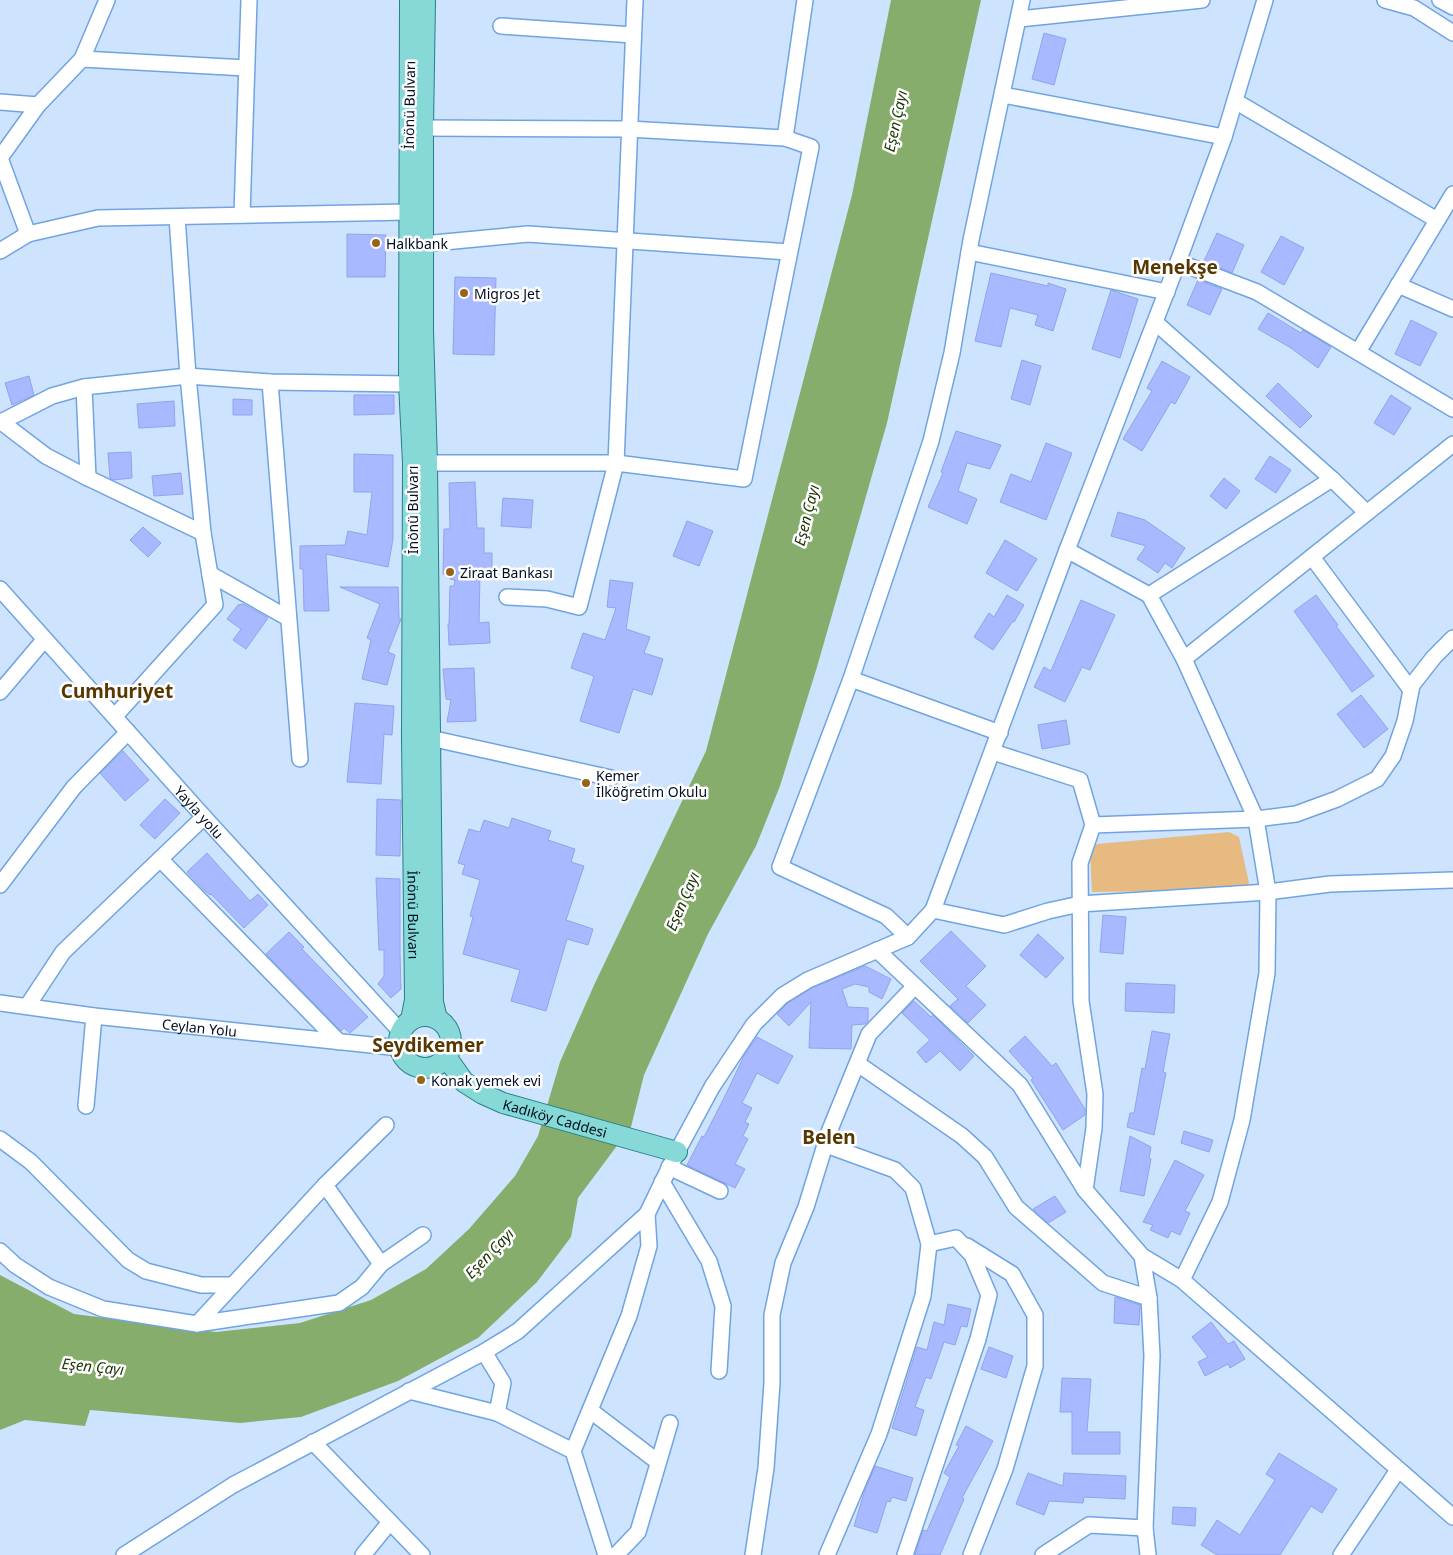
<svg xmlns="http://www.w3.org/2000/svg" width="1453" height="1555" viewBox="0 0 1453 1555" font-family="'Noto Sans',sans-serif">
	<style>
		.green { fill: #e6ba81 }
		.water { fill: #86ad6b }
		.building { fill: #a8b9ff; stroke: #92a3ea }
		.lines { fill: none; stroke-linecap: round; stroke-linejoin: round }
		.minor-casing { stroke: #70a4e1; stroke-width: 18 }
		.major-casing { stroke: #238187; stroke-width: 22 }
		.minor { stroke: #fff; stroke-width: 15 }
		.major { stroke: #86d9d7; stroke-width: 20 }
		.poi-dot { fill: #956415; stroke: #fff; stroke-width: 2 }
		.labels { text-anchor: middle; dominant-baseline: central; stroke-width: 5; stroke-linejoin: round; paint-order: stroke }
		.street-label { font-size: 14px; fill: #000e24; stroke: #fff }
		.poi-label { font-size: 14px; fill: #000e24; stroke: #fff; text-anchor: start }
		.water-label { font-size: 15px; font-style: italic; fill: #1c3505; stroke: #fff }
		.district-label { font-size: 19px; font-weight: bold; fill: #583700; stroke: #fff }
	</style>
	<rect width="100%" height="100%" fill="#cee4fe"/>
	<!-- green -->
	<path class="green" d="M1229,832l10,5 10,46 -6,7 -151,2 -2,-40 7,-8z"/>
	<!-- water -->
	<path class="water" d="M891,0h90l-94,423 -70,244 -37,119 -24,60 -48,88 -64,141 -13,52 -53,71 -7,39 -34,45 -59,56 -80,43 -97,36 -61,6 -150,-13 -5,16 -60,-6 -25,10v-155l74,39 142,18 84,-9 71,-23 55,-31 43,-40 46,-53 23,-40 22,-74 35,-79 111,-232 146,-556z"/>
	<!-- building -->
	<path class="building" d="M1044,33l22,6 -12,46 -22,-6z
		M1217,233l27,12 -12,28 -28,-12z
		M347,234l39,1 -1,42h-38z
		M1281,236l23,12 -20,37 -23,-13z
		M991,273l57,13v-3l18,6 -13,42 -18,-6 3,-10 -28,-7 -9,39 -26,-6z
		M455,277l41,1 -2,77 -41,-1z
		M1198,280l24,9 -12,26 -23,-10z
		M1111,290l27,9 -18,59 -28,-9z
		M1268,313l33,20 2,-3 28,17 -13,21 -27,-20 -33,-19z
		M1411,320l26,13 -17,33 -25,-12z
		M1022,360l19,6 -11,39 -19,-6z
		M1162,361l28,16 -15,27 -4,-2 -29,49 -19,-12 29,-48 -5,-3z
		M29,376l5,19 -22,10 -7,-22z
		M1278,383l34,33 -12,12 -34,-32z
		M354,395h40v19l-40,1z
		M1391,395l20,13 -17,27 -20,-12z
		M233,399l19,1v15h-19z
		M174,401l1,25 -36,2 -2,-24z
		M956,431l45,14 -11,24 -23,-6 -9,28 19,8 -10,25 -39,-17 15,-34 -2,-1z
		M1046,443l26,10 -26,67 -46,-18 11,-28 20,8z
		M131,452l1,26 -19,2 -3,-2 -2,-25z
		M354,454l39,1v84l-5,28 -62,-13 3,57h-25l-1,-42h-3v-23l45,-1 3,-14 19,4 5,-43h-18z
		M1270,456l21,14 -15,23 -21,-14z
		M181,473l2,21 -29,2 -2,-20z
		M1224,478l16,13 -14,18 -16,-13z
		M475,482l2,46h7v25h8v22h-12l-1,48 10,-1 1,21 -41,2 -1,-21h1l1,-38h4l1,-6 -5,-1v-5h-7l1,-45h6l-1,-46z
		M503,498l30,2 -2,28 -30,-2z
		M1118,512l27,8 40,28 -13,20 -7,-5 -7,10 -21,-14 9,-13 -35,-10z
		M687,521l26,10 -14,35 -26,-10z
		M143,527l18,16 -13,14 -18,-17z
		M1005,540l32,19 -20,32 -31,-18z
		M610,580l23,3 -7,46 24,8 -6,16 19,6 -11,36 -19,-6 -14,44 -39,-12 14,-45 -23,-8 12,-35 22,7 11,-32 -9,-1z
		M340,587h58l1,31 2,1 -13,33 7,3 -8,30 -25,-6 9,-39 -4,-2 13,-34z
		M1007,595l17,10 -10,17 -1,-1 -20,29 -19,-13 15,-24 5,4z
		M1316,595l22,30 -2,1 38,50 -22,16 -58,-81z
		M1081,600l34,15 -25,55 -8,-3 -17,35 -31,-15 10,-20 7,4z
		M243,604l25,14 -22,31 -13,-9 8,-11 -14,-10 11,-14z
		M474,668l2,53 -29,1 4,-22 -5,-1 -3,-30z
		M1361,695l27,34 -24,19 -27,-34z
		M355,703l39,3 -2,29 -8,-1 -3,50 -34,-2z
		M1066,720l4,24 -28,5 -4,-24z
		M123,751l26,29 -24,21 -25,-28z
		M165,799l15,14 -25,26 -15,-14z
		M377,799l24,1 -1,56 -24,-1z
		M512,818l39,13 -3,9 27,9 -4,13 13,4 -18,54 27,9 -5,16 -21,-6 -21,72 -35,-10 9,-31 -57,-16 10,-37 -3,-1 10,-36 -18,-6 3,-9 -7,-2 11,-34 11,3 4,-12 25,8z
		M207,853l43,48 8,-7 10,11 -24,23 -33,-34 -1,1 -6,-5 -17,-18z
		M376,878l24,1v74l1,36 -10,9 -13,-14 6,-8v-26h-5z
		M1103,915l23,2 -3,37 -23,-2z
		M951,931l35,35 -20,20 20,19 -18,18 -18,-17 8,-7 -38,-38z
		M289,932l15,15 -2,2 66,68 -18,16 -6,-5 -3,3 -75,-77z
		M1038,934l26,24 -18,20 -26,-23z
		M865,966l26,13 -9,20 -13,-7v-5l-14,-3 -13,5 6,18 20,1v13l-3,3 -13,1 -1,24 -42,-1 2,-46 -22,24 -12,-12 11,-11 24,-15z
		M1126,983l49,2 -1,28 -49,-2z
		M914,1001l17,16 2,-2 41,41 -14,15 -20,-20 -14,12 -9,-11 13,-12 -28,-27z
		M1152,1031l18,3 -7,38 3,1 -12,62 -27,-8 3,-14h4l8,-45 3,1z
		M1025,1036l27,30 4,-3 29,46v6l-22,15 -32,-50 2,-2 -24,-27z
		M757,1037l36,19 -15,28 -21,-11 -15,30 10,5 -7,14 4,2 -6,12 5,3 -13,25 10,5 -10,19 -48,-23 15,-29 2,1 21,-41 19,-40z
		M1184,1131l29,9 -4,12 -28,-9z
		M1130,1136l21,11 -2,11 2,1 -7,37 -24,-5z
		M1175,1160l29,15 -19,36 5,2 -10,22 -9,-4 -3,7 -18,-8 3,-5 -10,-3z
		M1055,1196l11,16 -18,11 -15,-14z
		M1115,1297l25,8 -1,20 -25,-2z
		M948,1304l23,5 -4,18 -6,-1 -6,19 -11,-3 -13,37 -5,-2 -11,30 9,3 -8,26 -24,-8 25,-81 10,3 7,-28 10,3z
		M1211,1322l17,22 6,-3 11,18 -15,9 -2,-4 -23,12 -7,-14 10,-5 -16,-20z
		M989,1347l24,9 -7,22 -25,-9z
		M1062,1378l29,1 -4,53h33v22h-48v-42h-12z
		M966,1426l27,15 -31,57 2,1 -24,56h-25l8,-25 4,1 23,-54 -6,-4 15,-27 -3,-1z
		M1279,1453l58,36 -15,24 -11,-7 -31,49h-63l-16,-10 16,-25 23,15 35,-55 -9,-6z
		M875,1466l38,12 -7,23 -14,-4 -2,5 -3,-1 -10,32 -23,-7 10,-33z
		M1028,1473l35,13 1,-13 62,3 -1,23 -41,-2 -1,6 -34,-2 -5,14 -28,-11z
		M1173,1507l23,1 -1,18 -23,-2z"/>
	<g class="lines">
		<defs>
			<g id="minor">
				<path d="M1385,0l29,8 39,25"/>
				<path d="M1440,0l13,7"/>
				<path d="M1019,19l183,-19"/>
				<path d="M501,26l132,9"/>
				<path d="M82,59l164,9"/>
				<path d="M1003,95l221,42"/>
				<path d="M1235,101l202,119"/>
				<path d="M0,102l38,3"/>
				<path d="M423,128l206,1 156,9 26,9 -67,332 -128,-16h-189"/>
				<path d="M785,138l20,-138"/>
				<path d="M242,215l7,-215"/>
				<path d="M28,234l-28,-76 38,-53 44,-46 25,-59"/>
				<path d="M423,244l105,-10 261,18"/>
				<path d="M0,251l28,-17 70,-16 310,-6"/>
				<path d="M969,252l198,40"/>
				<path d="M1178,262l79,30 196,117"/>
				<path d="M1398,285l55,24"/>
				<path d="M1156,323l176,156 34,33"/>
				<path d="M1358,352l95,-158"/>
				<path d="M270,382l30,377"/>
				<path d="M84,387l4,91"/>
				<path d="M0,421l46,35 42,22 115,55"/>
				<path d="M1,422l51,-26 32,-9 104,-11 82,6 139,2"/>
				<path d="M1067,550l82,45 35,64 72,160 12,73 -1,81 -25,147 -22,82 -38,78"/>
				<path d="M1312,557l99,133"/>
				<path d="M210,574l78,44"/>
				<path id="s1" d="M0,589l204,228 197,215"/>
				<path d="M1149,595l183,-116"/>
				<path d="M507,597l40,2 32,8 37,-144 19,-463"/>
				<path d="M1184,659l269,-215"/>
				<path d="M851,679l149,54"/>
				<path d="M0,692l44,-52"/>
				<path d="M115,716l100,-111 -12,-72 -15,-157 -11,-159"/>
				<path d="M430,738l181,40"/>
				<path d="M993,752l87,28 13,45 -13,38 1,138 14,93 -1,34 -9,62"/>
				<path d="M1093,825l163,-6 40,-5 41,-15 40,-20 16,-23 12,-35 7,-36 22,-28 19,-19"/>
				<path d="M160,859l179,183"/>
				<path d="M0,885l74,-98 54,-55"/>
				<path d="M933,910l71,15 44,-14 32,-7 188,-12 62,-8 123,-4"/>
				<path d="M908,937l-22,-21 -106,-49 71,-188 80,-238 21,-88 19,-113 51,-240"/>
				<path d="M877,950l143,135 65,105 57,66 40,24 271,237"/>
				<path id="s2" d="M0,1003l94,13 306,32"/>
				<path d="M28,1005l35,-53 141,-135"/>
				<path d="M858,1064l104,72 23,21 31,50 87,76 46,15"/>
				<path d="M86,1106l8,-90"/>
				<path d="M0,1139l31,23 97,98 18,11 55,14h32"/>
				<path d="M826,1145l69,25 18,18 16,56 -6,52 -44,138 -52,121"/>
				<path d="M669,1167l51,24"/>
				<path d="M662,1182l47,79 14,45 -4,65"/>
				<path d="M325,1185l56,79"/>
				<path d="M967,1246l45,28 23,41v51l-30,103 -34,86"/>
				<path d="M0,1251l15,14 34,22 54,22 94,15 142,-21 23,-16 19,-23 42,-29"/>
				<path d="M1142,1256l7,42 3,58 -7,172 3,27"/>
				<path d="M197,1324l128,-139 61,-60"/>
				<path d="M484,1352l19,31 -6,30"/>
				<path d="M409,1391l88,22 76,38 33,104"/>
				<path d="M591,1411l67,51"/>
				<path d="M313,1442l109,113"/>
				<path d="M573,1451l56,-135 20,-70 -2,-32"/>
				<path d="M124,1555l109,-70 251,-133 34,-21 129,-117 30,-62 35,-65 42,-63 28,-28 26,-16 100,-43 25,-27 134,-360 111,-288 46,-125 41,-137"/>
				<path d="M363,1555l27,-33"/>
				<path d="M616,1555l22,-23 32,-109"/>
				<path d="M753,1555l13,-87 6,-85v-68l11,-52 23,-56 23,-75 40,-98 46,-48"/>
				<path d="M905,1555l73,-216 11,-44 -17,-40 -16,-17 -27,6"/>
				<path d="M1043,1555l46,-30 56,3"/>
				<path d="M1341,1555l57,-85"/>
			</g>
			<g id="major">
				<path id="s3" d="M410,0l-1,384 4,79 -1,275 3,262 -4,20"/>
				<path d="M425,0l-2,128v202l4,133 6,539 4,17"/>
				<circle cx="425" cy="1042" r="26"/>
				<path id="s4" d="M447,1058l17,24 19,12 20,9 174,49"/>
			</g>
		</defs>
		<!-- minor casing -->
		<use href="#minor" class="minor-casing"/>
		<!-- major casing -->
		<use href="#major" class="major-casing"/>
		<!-- minor -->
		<use href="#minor" class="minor"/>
		<!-- major -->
		<use href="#major" class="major"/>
	</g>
	<!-- markers -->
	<g class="poi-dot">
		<circle cx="376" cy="243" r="5"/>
		<circle cx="464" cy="293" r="5"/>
		<circle cx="450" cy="572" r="5"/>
		<circle cx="586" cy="783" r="5"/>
		<circle cx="421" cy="1080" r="5"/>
	</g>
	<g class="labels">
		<!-- street labels -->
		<g class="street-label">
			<text transform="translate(409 105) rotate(-89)">İnönü Bulvarı</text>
			<text transform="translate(412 510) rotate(-90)">İnönü Bulvarı</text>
			<text stroke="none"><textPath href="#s1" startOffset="299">Yayla yolu</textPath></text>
			<text stroke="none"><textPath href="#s3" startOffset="915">İnönü Bulvarı</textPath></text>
			<text stroke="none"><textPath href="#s2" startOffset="201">Ceylan Yolu</textPath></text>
			<text stroke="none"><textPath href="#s4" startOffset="128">Kadıköy Caddesi</textPath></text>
		</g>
		<!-- poi labels -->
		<g class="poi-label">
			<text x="386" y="243">Halkbank</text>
			<text x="474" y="293">Migros Jet</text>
			<text x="460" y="572">Ziraat Bankası</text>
			<text x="596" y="775">Kemer<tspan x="596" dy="16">İlköğretim Okulu</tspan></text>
			<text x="431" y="1080">Konak yemek evi</text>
		</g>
		<!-- water labels -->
		<g class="water-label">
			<text transform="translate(895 121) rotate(-78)">Eşen Çayı</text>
			<text transform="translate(806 515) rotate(-76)">Eşen Çayı</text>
			<text transform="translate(682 901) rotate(-67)">Eşen Çayı</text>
			<text transform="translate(489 1253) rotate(-46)">Eşen Çayı</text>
			<text transform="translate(93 1366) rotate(6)">Eşen Çayı</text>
		</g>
		<!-- district labels -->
		<g class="district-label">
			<text x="1175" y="267">Menekşe</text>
			<text x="117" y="691">Cumhuriyet</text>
			<text x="428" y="1045">Seydikemer</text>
			<text x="829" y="1137">Belen</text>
		</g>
	</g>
</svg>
